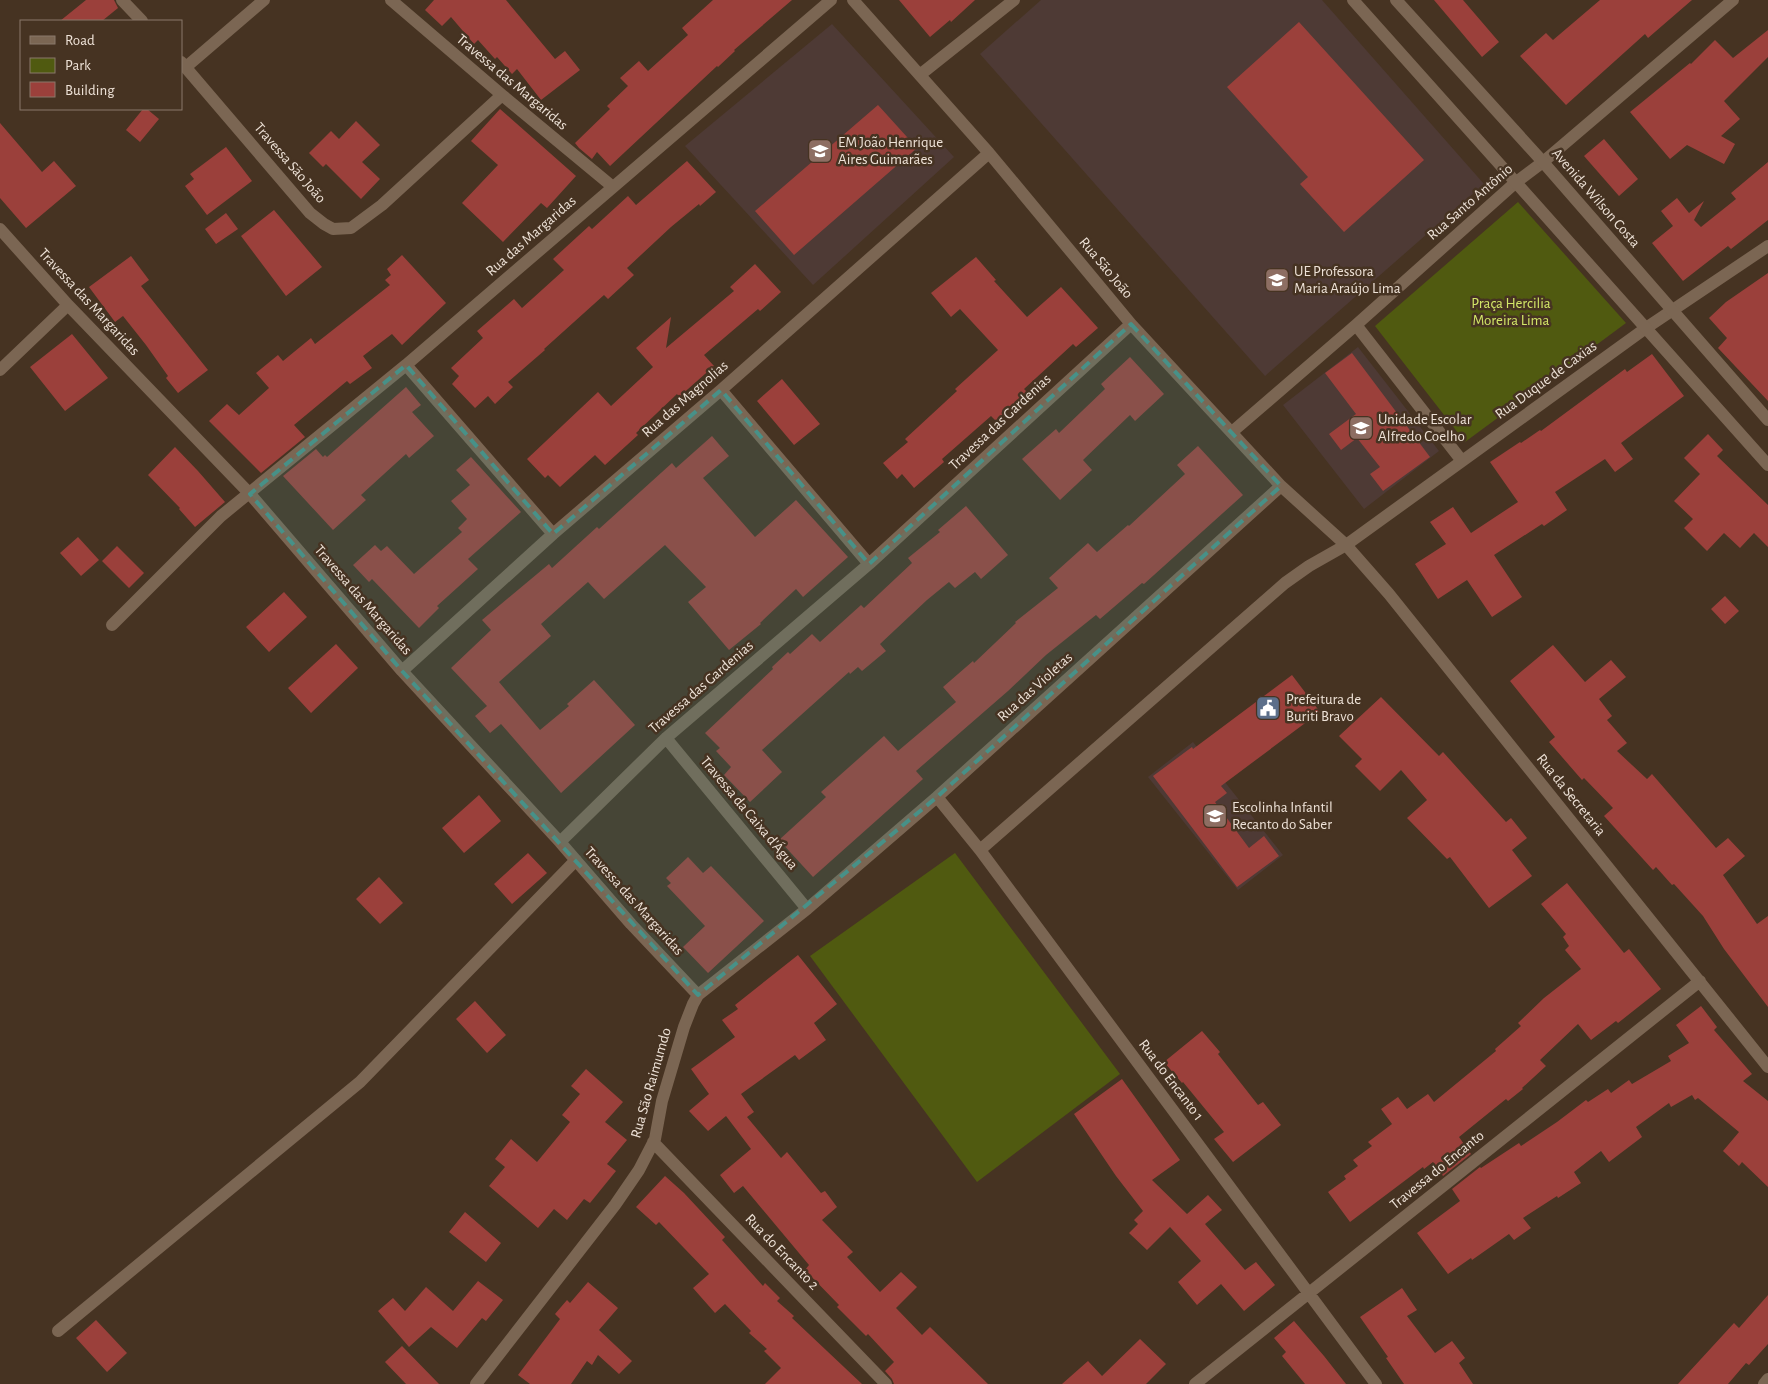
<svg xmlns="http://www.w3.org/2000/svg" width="1768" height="1384" viewBox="0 0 1768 1384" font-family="'Alegreya Sans',sans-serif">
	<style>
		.education { fill: #4e3a35 }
		.green { fill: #505a10 }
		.building { fill: #9b403b }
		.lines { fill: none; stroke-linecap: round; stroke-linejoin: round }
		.street { stroke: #7b6653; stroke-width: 12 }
		.secondary { stroke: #7b6653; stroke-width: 12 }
		.marked { fill: #479188; fill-opacity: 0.2; stroke: #479188; stroke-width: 4; stroke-dasharray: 10 6; stroke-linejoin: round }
		.labels { text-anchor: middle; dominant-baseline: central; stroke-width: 5; stroke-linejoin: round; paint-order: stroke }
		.street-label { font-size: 15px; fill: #eee2d7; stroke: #463322 }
		.poi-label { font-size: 15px; fill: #eee2d7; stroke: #463322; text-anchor: start }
		.park-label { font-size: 15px; fill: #d3e768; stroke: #463322 }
	</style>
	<rect width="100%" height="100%" fill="#463322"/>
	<!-- education -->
	<path class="education" d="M1041,0h281l162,184 -219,192 -285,-322z
		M832,24l122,133 -141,128 -128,-139z
		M1358,347l81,104 -75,58 -81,-104z
		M1193,742l90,113 -45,35 -90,-113z"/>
	<!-- green -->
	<path class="green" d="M1518,202l108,121 -161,119 -90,-116z
		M955,853l165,221 -143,108 -167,-226z"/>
	<!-- building -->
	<path class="building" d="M86,0h28l4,8 -16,13h-42z
		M434,0h72l49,59 10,-8 15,19 -39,30 -24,-31 -5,5 -15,-17 -2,2 -17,-19 -4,4 -23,-27 -9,9 -17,-16z
		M713,0h79l-58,50 1,1 -17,16 -1,-1 -107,100 -13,-14 -5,7 -13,-11 -4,-5 35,-34 -3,-3 21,-20 -8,-8 19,-17 9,10 40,-36 -6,-7z
		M899,0h76l-24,22 -1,-2 -20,17z
		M1434,0h29l36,42 -17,15z
		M1600,0h92l-44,38 -3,-4 -79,71 -46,-49 26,-23 7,7z
		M1299,22l125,138 -80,72 -44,-48 8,-7 -81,-90z
		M1768,30v27l-44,44 16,18 -19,17 14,8 -11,20 -37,-19 -17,14 -40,-47 60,-49 1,1 24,-24 18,18z
		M878,105l39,43 -123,107 -39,-44z
		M143,109h4l12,10 -19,23 -14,-12z
		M500,109l76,67 -29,32 -6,-5 -38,39 -41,-39 36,-38 -27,-24z
		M356,121l24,24 -18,17 18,17 -19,20 -35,-35 -3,3 -14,-14 22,-22 8,8z
		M0,123l42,49 12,-11 22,25 -50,42 -26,-30z
		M1604,139l34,40 -19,17 -35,-40z
		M226,147l26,34 -45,34 -22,-29 9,-7 -4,-5z
		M687,161l29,31 -16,14 -1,-2 -28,23 -44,41 7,7 -26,24 -4,-4 -60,54 1,1 -37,32 5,5 -18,17 -7,-8 -13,12 -23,-24 7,-8 -8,-8 32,-30 -6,-7 37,-32 8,9 42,-38 -11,-11 36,-33 3,3 36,-33 8,9z
		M1768,162v58l-37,29 -3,-3 -45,35 -31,-38 21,-17 -12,-15 16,-13 12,15 15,-12 -10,19 7,7 35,-28 -5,-6z
		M274,210l48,57 -36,29 -45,-60z
		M226,213l12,16 -22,15 -11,-15z
		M402,255l44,48 -44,42 -10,-11 -29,22 9,12 -22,16 -3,-3 -53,44 11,12 -44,36 -52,-52 18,-17 12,11 30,-27 -13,-15 22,-18 5,6 28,-23 4,6 75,-59 -5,-5 6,-5 -4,-6z
		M131,256l18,24 -8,6 67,84 -30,23 -12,-15 2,-2 -22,-31 -23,-29 -8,6 -26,-35z
		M976,257l20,23 -2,1 33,36 34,-30 37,41 -22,19 -3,-3 -49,45 3,3 -31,29 -5,-5 -49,43 2,3 -30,26 -12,-14 -5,5 -14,-16 25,-21 -3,-3 52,-48 -2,-2 43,-39 -38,-41 -9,8 -20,-24z
		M755,264l26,28 -21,19 -2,-2 -54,46 10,11 -35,31 -2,-3 -41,39 2,2 -33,30 -10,-10 -35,32 -12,-12 -3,3 -18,-19 71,-67 13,14 42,-39 -17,-19 35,-31 -5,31 68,-57 -4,-4z
		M1768,273v128l-50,-53 9,-10 -18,-20 17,-16z
		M72,334l36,44 -43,33 -35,-44z
		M1352,353l78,104 -47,34 -13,-17 10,-7 -23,-29 -16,12 -12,-16 27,-20 -31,-41z
		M1652,354l32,42 -63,47 12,16 -18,13 -10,-13 -50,33 12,18 -23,16 -2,-2 -48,31 28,42 -30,20 -25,-37 -29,19 -23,-35 31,-20 -16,-22 23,-15 18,26 47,-31 -28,-40 30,-20 1,1 19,-13 1,1 84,-62 2,3z
		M1130,357l34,37 -29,27 -5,-6 -47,45 9,10 -32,30 -38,-41 34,-30 3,4 46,-44 -4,-5z
		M782,379l38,45 -26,21 -37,-44z
		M406,387l15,18 -9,7 22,24 -25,22 -3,-4 -45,41 5,5 -33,30 -50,-54 33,-27 7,8 2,-2 2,2z
		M1708,434l15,16 -6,6 51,49v42l-14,-14 -14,15 -16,-15 -17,18 -23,-23 9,-9 -19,-18 26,-27 -16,-16z
		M712,436l17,20 -26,22 52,59 41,-37 52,57 -45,40 -7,-8 -36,34 1,1 -32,26 -41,-48 18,-15 -41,-42 -61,54 -16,-17 -47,42 10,12 -52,46 41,48 29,-24 -2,-2 27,-24 41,45 -74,68 -60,-69 -11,9 -15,-17 12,-10 -36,-38 40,-38 -9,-10 67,-56 3,4 45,-41 2,2 73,-66 4,5z
		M1198,446l45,49 -99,89 -2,-1 -42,36 -4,-4 -50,40 -38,36 -92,80 7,8 -110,98 -34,-37 47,-43 -5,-5 63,-56 14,15 58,-49 -13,-15 30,-26 1,2 42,-40 -1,-1 43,-34 -9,-10 39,-35 9,9 31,-27 1,1 56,-52 -8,-9z
		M175,447l23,24 27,31 -30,25 -16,-18 1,-1 -32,-33z
		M471,457l50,55 -53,47 10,10 -41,37 2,2 -20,20 -47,-49 -3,3 -16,-17 22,-20 6,6 6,-5 27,28 48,-42 -4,-4 9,-9 -16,-18 19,-16 -14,-15z
		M966,506l42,49 -27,24 -6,-7 -20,16 -6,-6 -22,18 -47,44 6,7 -24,20 -4,-4 -8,7 -1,-2 -87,78 20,22 -32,30 -26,-27 7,-8 -15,-16 4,-3 -15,-15 68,-64 -1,-2 16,-15 2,2 22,-20 8,8 41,-37 3,3 48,-45 -4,-5 32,-26 -2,-2z
		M78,537l21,23 -18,16 -21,-23z
		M117,546l27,27 -15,15 -27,-27z
		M284,592l23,25 -38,35 -23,-25z
		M1725,596l14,15 -14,13 -14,-15z
		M336,644l22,24 -47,45 -23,-25z
		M1553,645l32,37 26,-22 15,17 -27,22 13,17 -5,4 20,23 -10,8 30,28 5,-5 64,74 12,-10 17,18 -22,19 34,49 11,-8v91l-44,-58 -21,-33 -29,-32 -2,1 -16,-18 -3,3 -49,-54 9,-8 -29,-30 -2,2 -33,-38 6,-5 -45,-56z
		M1292,675l28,37 -99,74 6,7 -12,9 34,46 15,-12 15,20 -42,31 -84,-111 39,-29 1,2z
		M1381,697l58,59 4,-4 63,70 5,-4 16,20 -15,12 20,26 -43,32 -39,-51 -3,2 -40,-41 20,-18 -26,-30 -21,21 -25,-25 7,-7 -23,-23z
		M479,795l22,26 -37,32 -22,-25z
		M528,853l19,20 -35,31 -18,-20z
		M688,857l15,16 8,-7 53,55 -56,52 -25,-26 22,-21 -38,-40 4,-3 -5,-5z
		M379,877l24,26 -23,21 -24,-25z
		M1567,883l57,70 5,-4 32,40 -43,34 -2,-2 -25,19 -13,-16 -38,36 6,6 -24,22 1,1 -15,12 -2,-2 -47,38 12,17 -28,22 -10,-14 -9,7 -1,-2 -73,55 -22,-30 18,-13 -2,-3 14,-10 -5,-6 19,-14 -4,-4 24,-18 -11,-15 17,-12 9,12 21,-15 6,8 62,-51 -1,-2 26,-23 -3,-3 26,-25 37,-29 -16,-19 4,-4 -6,-9 3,-3 -25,-30z
		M798,955l39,49 -23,19 12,17 -27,20 -4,-5 -54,39 13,18 -7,5 34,41 6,-6 34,41 4,-2 12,16 -15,13 31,32 -6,5 33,35 21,-20 16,15 -21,21 26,27 8,-8 58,57h-94l-2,-5 -7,-8 9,-9 -26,-28 -2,2 -29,-29 2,-2 -34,-35 4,-5 -66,-79 -9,7 -14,-18 31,-26 -25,-33 -18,15 -19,-20 20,-17 -18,-25 44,-32 -13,-17 16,-11 -3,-4z
		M475,1001l31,34 -19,18 -31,-34z
		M1701,1006l16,21 -3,3 38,44 -9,7 25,20v86l-26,-25 -3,4 -16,-15 16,-19 -41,-34 -3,2 -3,-5 -21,12 -2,-4 -33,24 6,10 -33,25 -8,-11 -27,21 7,11 -23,15 -1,-2 -34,22 8,10 -17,12 -5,-6 -37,26 -1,-2 -23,16 -31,-41 43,-32 -8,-12 28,-22 1,1 38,-25 2,3 36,-24 29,-22 2,2 20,-13 3,4 18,-13 3,4 39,-23 -3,-5 21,-13 -13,-18z
		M1202,1031l18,21 -2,2 40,51 5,-3 18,23 -48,37 -19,-23 10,-7 -41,-50 -1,1 -18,-21z
		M586,1069l37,33 -18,20 22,18 -20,24 9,7 -26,32 -6,-4 -17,21 -13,-11 -16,19 -49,-42 16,-19 -10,-8 16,-20 26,23 33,-40 -8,-7 18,-21 -9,-8z
		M1122,1079l58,81 -28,20 35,34 21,-19 14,15 -17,14 40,46 11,-8 19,23 -31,26 -23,-27 -24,21 -19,-23 23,-21 -31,-34 -23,23 -18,-17 9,-9 -4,-4 9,-9 -27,-35 -42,-62z
		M665,1176l19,17 41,44 -3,3 41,46 2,-3 15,15 -3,3 17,15 -2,2 70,66h-97l16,-16 -17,-17 3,-2 -18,-16 2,-2 -26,-27 -10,9 -22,-25 16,-14 -50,-52 -3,3 -20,-18z
		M465,1212l36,31 -15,19 -37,-30z
		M478,1281l25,19 -17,21 -4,-3 -25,30 -26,-21 -22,20 -31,-36 15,-13 12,13 21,-24 27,24z
		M588,1282l30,26 -19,22 33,31 -13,13 -21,-19 -6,10 -5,-4 -16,23h-41l-12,-9 42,-56 -5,-5 12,-14 3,3z
		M1402,1288l15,22 -10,6 28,37 17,-12 13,17 -6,5 14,21h-69l-18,-26 2,-1 -28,-40z
		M1768,1295v49l-19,21 -3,-2 -18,21h-50l56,-61 5,5z
		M96,1320l31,33 -20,19 -31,-34z
		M1294,1321l30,35 22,28h-41l-23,-28 4,-4 -12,-14z
		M1140,1339l26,25 -20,20h-84l26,-23 14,15z
		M402,1346l37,38h-33l-21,-22z"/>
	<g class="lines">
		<!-- street -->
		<path class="street" d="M122,0l20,21
			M391,0l111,95 111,92
			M853,0l136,153 142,171 150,162 65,59 43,49 379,473
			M181,62l129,151 14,11 9,5 18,-1 31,-23 120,-110
			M186,67l78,-67
			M921,74l93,-74
			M0,229l68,76 182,189 152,177 158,171 71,82 67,71
			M1356,325l106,136
			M406,365l147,169
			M0,370l68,-65
			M721,390l148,174
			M1232,432l124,-107 159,-142 28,-21 190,-162
			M112,625l109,-109 185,-151 425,-365
			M402,671l151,-137 168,-144 268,-237
			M666,738l141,171
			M937,797l43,53 396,534
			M560,842l106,-104 203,-174 262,-240
			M980,850l305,-267 24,-17 37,-21 300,-217 122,-82
			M653,1142l233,242
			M58,1331l302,-249 216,-222
			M476,1384l139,-179 24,-35 16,-31 7,-38 22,-74 9,-23 5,-9 109,-86 130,-112 344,-311
			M1195,1384l505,-403
			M1764,1384l4,-5"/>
		<!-- secondary -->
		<path class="secondary" d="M1353,0l415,465
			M1396,0l147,162 225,258"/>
	</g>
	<!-- marked area -->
	<path class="marked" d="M1131,324l150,162 -344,311 -239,198 -296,-324 -152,-177 156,-129 147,169 168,-144 148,174z"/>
	<!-- icons -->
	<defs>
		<symbol id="school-square" viewBox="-11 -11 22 22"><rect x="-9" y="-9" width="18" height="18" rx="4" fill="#8d6e63" stroke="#463322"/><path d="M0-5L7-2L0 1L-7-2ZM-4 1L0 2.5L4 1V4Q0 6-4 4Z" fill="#fff"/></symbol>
		<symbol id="civic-square" viewBox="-11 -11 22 22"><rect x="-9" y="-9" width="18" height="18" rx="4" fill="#5c6f8a" stroke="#463322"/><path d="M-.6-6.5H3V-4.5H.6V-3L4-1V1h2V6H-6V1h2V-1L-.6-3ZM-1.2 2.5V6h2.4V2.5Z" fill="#fff"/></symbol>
	</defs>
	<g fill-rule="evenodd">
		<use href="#school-square" x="806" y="137" width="28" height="28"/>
		<use href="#school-square" x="1263" y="266" width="28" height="28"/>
		<use href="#school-square" x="1347" y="414" width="28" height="28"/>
		<use href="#civic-square" x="1254" y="694" width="28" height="28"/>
		<use href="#school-square" x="1201" y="802" width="28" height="28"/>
	</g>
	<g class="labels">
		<!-- street labels -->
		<g class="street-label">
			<text transform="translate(512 82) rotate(40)">Travessa das Margaridas</text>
			<text transform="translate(290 163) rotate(49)">Travessa São João</text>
			<text transform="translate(1596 198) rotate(49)">Avenida Wilson Costa</text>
			<text transform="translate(1470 202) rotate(-41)">Rua Santo Antônio</text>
			<text transform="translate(531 236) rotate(-41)">Rua das Margaridas</text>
			<text transform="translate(1106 268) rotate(50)">Rua São João</text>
			<text transform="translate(89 302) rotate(47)">Travessa das Margaridas</text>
			<text transform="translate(1546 380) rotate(-36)">Rua Duque de Caxias</text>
			<text transform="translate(685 399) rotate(-41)">Rua das Magnolias</text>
			<text transform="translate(1000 422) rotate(-43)">Travessa das Gardenias</text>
			<text transform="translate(363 600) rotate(49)">Travessa das Margaridas</text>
			<text transform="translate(701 687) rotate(-41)">Travessa das Gardenias</text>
			<text transform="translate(1035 687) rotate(-42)">Rua das Violetas</text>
			<text transform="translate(1571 795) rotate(51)">Rua da Secretaria</text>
			<text transform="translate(749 813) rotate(50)">Travessa da Caixa d'Água</text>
			<text transform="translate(634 901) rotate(48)">Travessa das Margaridas</text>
			<text transform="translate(1171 1080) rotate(53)">Rua do Encanto 1</text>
			<text transform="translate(651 1083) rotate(-74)">Rua São Raimumdo</text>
			<text transform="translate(1437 1170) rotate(-39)">Travessa do Encanto</text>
			<text transform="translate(782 1252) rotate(46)">Rua do Encanto 2</text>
		</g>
		<!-- poi labels -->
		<g class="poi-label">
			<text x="838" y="142">EM João Henrique<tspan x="838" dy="17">Aires Guimarães</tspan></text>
			<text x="1294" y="271">UE Professora<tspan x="1294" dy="17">Maria Araújo Lima</tspan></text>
			<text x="1378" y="419">Unidade Escolar<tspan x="1378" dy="17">Alfredo Coelho</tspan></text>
			<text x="1286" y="699">Prefeitura de<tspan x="1286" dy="17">Buriti Bravo</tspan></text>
			<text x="1232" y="807">Escolinha Infantil<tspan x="1232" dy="17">Recanto do Saber</tspan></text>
		</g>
		<!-- park labels -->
		<g class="park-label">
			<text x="1511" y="303">Praça Hercilia<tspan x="1511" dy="17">Moreira Lima</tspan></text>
		</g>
	</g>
	<!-- legend -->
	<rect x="20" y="20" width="162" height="90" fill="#463322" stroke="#89796a"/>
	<rect x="30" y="36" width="25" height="8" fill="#7b6653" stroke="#89796a"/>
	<text x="65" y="45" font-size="15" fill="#eee2d7">Road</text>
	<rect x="30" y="58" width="25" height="15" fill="#505a10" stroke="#89796a"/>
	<text x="65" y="70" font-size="15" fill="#eee2d7">Park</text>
	<rect x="30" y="82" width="25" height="15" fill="#9b403b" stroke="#89796a"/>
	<text x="65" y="95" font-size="15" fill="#eee2d7">Building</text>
</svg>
